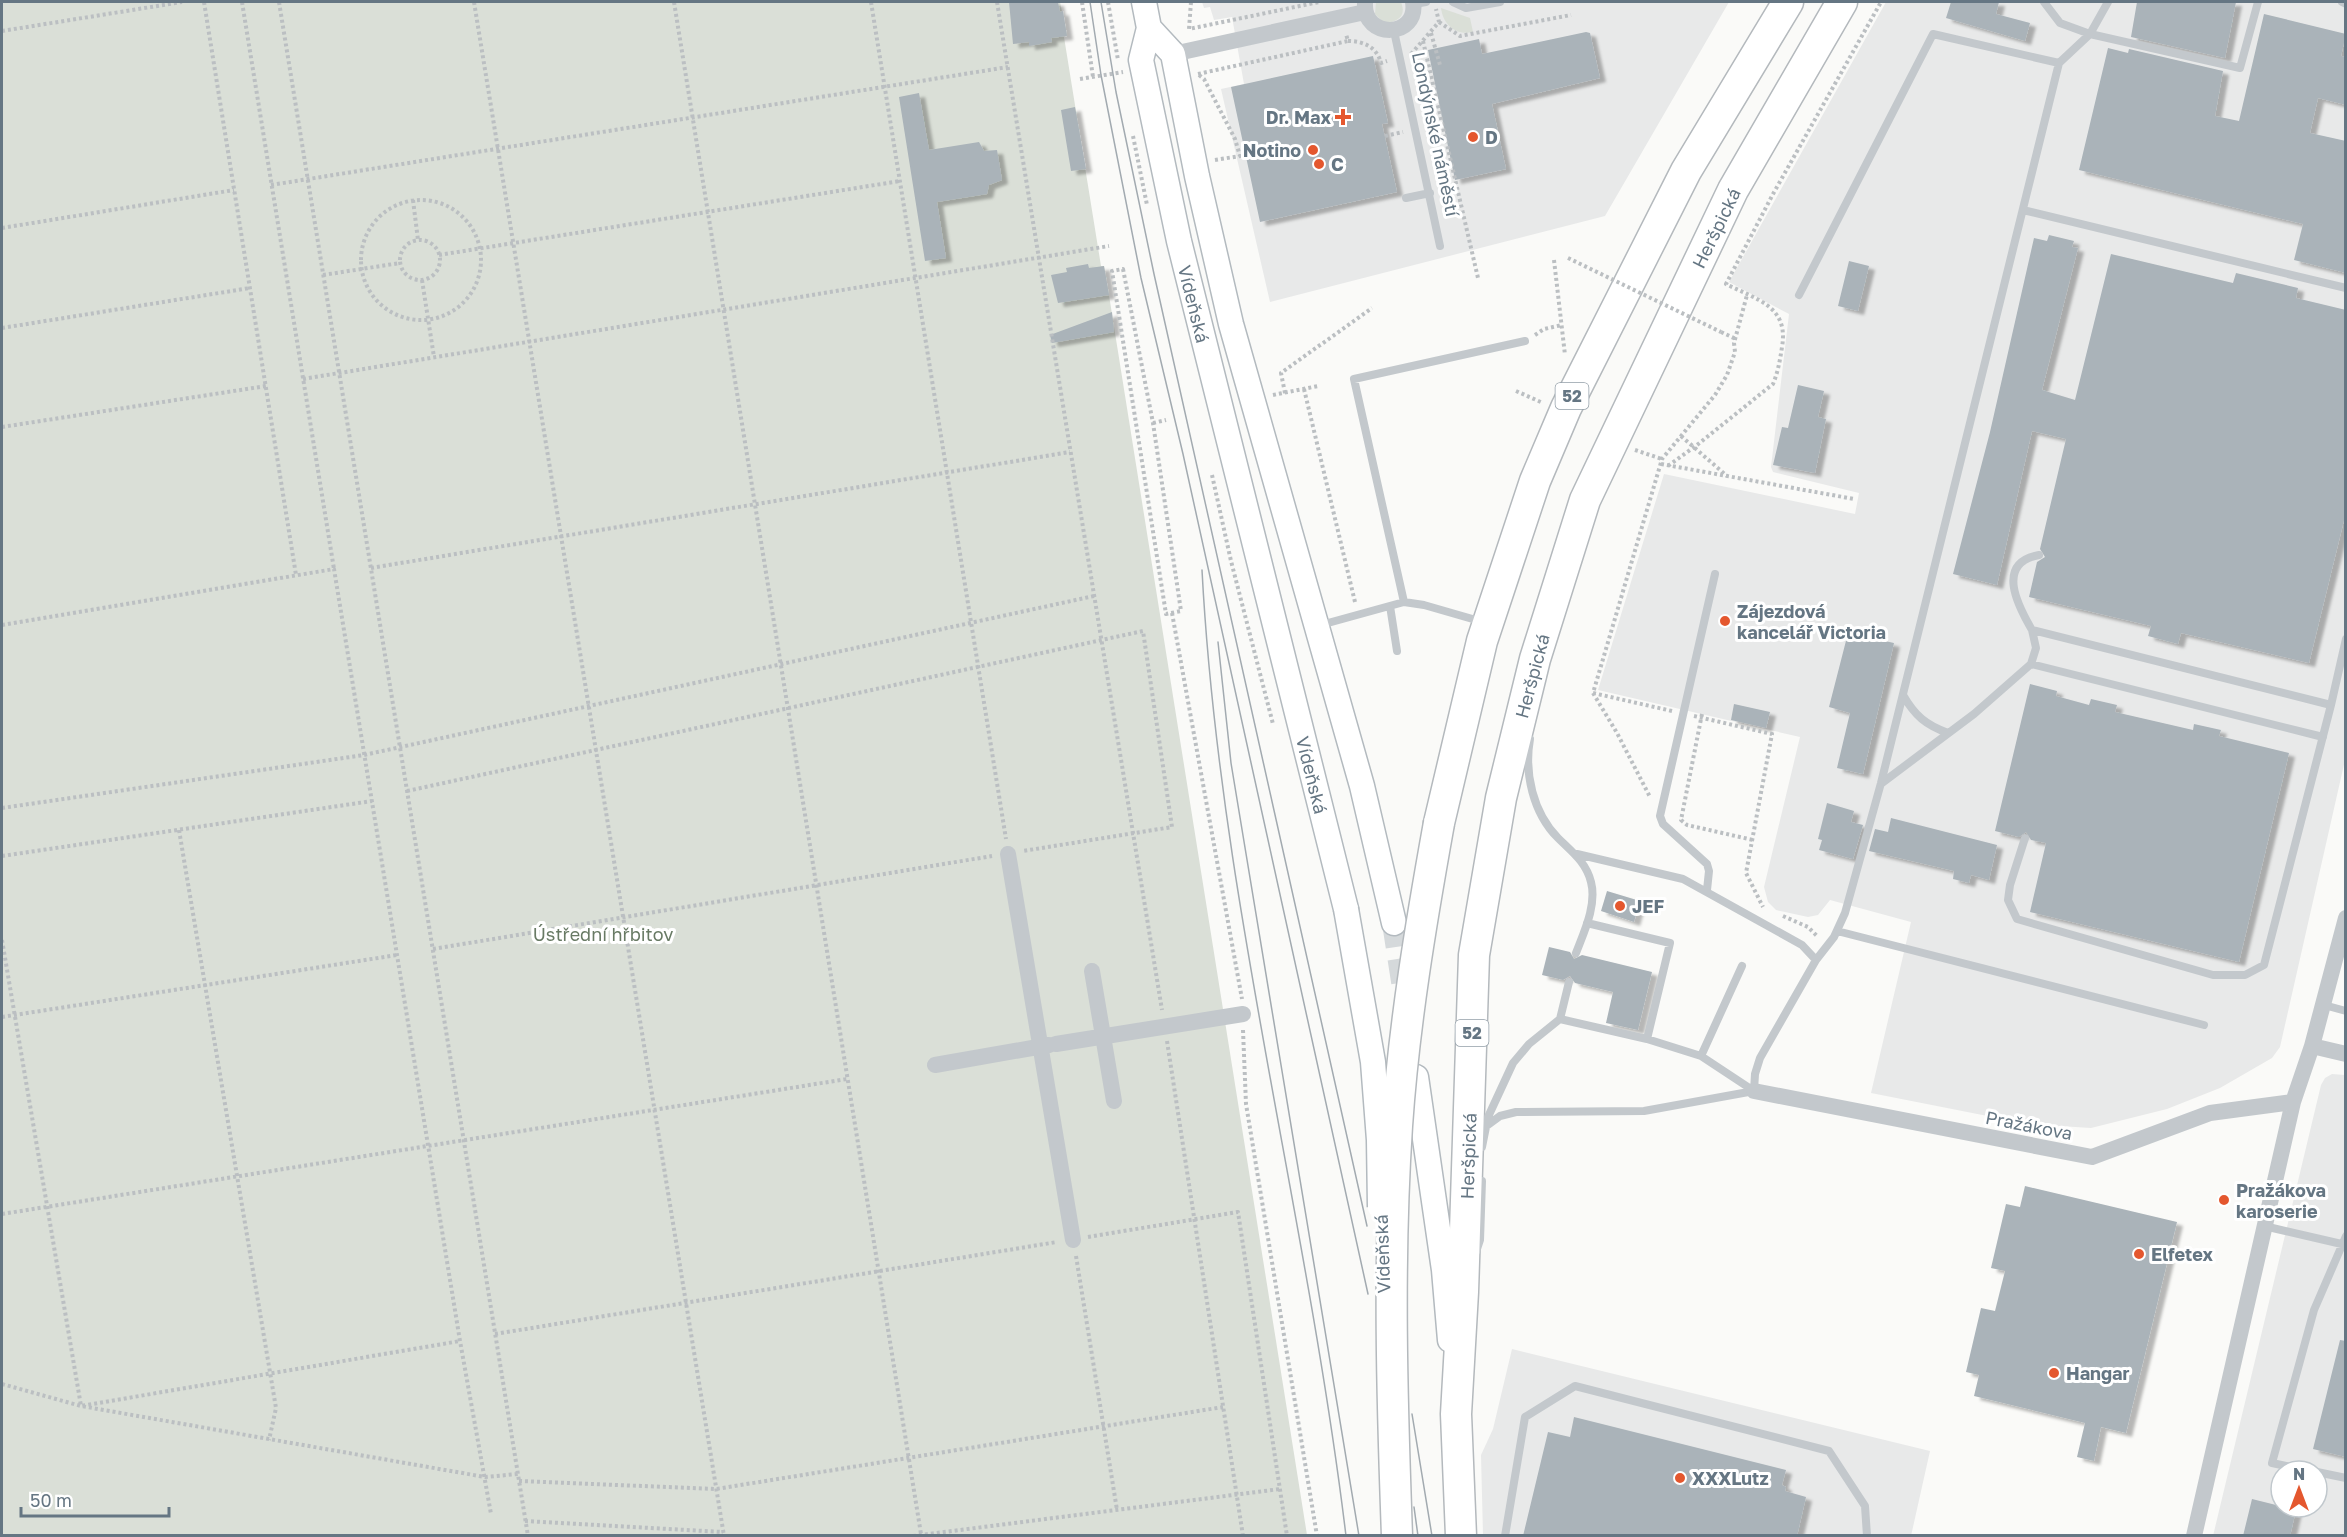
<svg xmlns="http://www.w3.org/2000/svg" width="2347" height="1537" viewBox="0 0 2347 1537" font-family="'Golos Text',sans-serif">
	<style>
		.built { fill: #e8e9e9; fill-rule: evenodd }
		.green { fill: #dadfd7 }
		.building { fill: #aab3b9; filter: url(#shadow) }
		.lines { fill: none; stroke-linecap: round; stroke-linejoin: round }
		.secondary-tunnel { stroke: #d5d9db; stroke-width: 24; stroke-dasharray: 24 12; stroke-linecap: butt }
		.secondary-casing { stroke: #b3babf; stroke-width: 27 }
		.highway-casing { stroke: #b4b9bd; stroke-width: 33 }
		.path { stroke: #bbbfc2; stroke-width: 4; stroke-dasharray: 3 3; stroke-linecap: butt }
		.lane { stroke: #c3c8cc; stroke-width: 8 }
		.street { stroke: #c3c8cc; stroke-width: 16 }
		.secondary { stroke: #fff; stroke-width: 24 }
		.highway { stroke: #fff; stroke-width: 30 }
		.tram { stroke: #a2aab0; stroke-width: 1.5 }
		.secondary-bridge-casing { stroke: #b3babf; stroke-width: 27; stroke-linecap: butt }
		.highway-bridge-casing { stroke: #b4b9bd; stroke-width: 33; stroke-linecap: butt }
		.path-bridge { stroke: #bbbfc2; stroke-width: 4; stroke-dasharray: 3 3; stroke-linecap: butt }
		.secondary-bridge { stroke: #fff; stroke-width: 24 }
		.highway-bridge { stroke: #fff; stroke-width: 30 }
		.poi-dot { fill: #e4572e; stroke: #fff; stroke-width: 2 }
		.labels { text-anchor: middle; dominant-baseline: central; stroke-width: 6; stroke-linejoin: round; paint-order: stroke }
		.shield { fill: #fff; stroke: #939fa8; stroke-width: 1.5 }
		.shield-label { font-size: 16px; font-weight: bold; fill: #657683 }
		.poi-label { font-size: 18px; font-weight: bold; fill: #657683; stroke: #fff; text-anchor: start }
		.street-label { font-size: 18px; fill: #657683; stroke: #fff }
		.park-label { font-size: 18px; fill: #687a64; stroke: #fff }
	</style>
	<defs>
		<filter id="shadow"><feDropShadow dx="6" dy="4" stdDeviation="1.5" flood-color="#0004"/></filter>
	</defs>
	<rect width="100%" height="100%" fill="#fafaf8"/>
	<!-- built -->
	<path class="built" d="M1202,2h527l-124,214 -335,86 -49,-213 23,-5 -12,-67 -18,3 -4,-13 -6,1z
		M1886,2h459v758l-65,287 -8,11 -52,30 -53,21 -76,19 -63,-4 -157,-31 40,-171 -81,-22 -12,15 -10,2 -32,-7 -8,-8 -4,-15 36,-150 -202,-47 66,-216 191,40 4,-21 -86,-21 -2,-5 18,-153 -60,-32z
		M2332,1074l13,1v460l-132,1 108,-451 4,-7zM2281,1471h36v36h-36z
		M1512,1349l418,102 -19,85 -428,-1 -2,-80 12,-26z"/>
	<!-- green -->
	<path class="green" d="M2,2h1058l7,33 -3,2 37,229h3l4,23 199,1246 -1305,1z
		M1376,2h25c6,15 -4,20 -17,21l-9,-9z
		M1441,8l29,10 3,14c-18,4 -30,-8 -32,-24z"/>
	<!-- building -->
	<path class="building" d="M1009,2h49l2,10 3,-1 4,25 -16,2 1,4 -23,4v-4l-16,2z
		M1951,2h48l-3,12 34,9 -5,18 -79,-23z
		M2137,2h99l-11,56 -94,-21z
		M2264,14l82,20 -5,22 5,1v48l-28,-7 -8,35 36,8v132l-52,-13 9,-36 -224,-54 29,-122 20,5 1,-4 94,22 -8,45 24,5z
		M1586,32l4,1 10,45 -108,26 14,65 -51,11 -27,-130 51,-11 3,15z
		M1373,56l15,67 -6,1 15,68 -137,30 -29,-135z
		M919,93l10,57 50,-8 5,9 13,-1 5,30 -13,5 -2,9 -50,8 9,56 -21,3 -26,-164z
		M1075,107l11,62 -15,2 -10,-61z
		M2049,235l25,6 -2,6 6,1 -36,142 33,10 36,-146 122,29 3,-10 62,15 -2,10 50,12v202l-37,151 -128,-30 -3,11 -30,-8 3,-10 -122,-29 8,-35 8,-5 -5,-8 26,-110 -34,-8 -35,154 -44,-11 37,-142 44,-194 13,3z
		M1849,261l20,5 -11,45 -20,-5z
		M1088,264l1,4 15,-2 5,29 -51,8 -7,-28 16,-3 -1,-4z
		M1112,312l2,20 -62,11 -2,-8z
		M1798,385l26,6 -6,26 8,2 -11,54 -42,-8 9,-38 6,1z
		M1848,633l46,10 -31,131 -26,-6 13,-55 -21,-6z
		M2030,684l27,7 -1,5 33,9 2,-6 26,6 -2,7 78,18 1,-6 27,6 -2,6 70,17 -50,209 -209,-50 16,-69 -15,-3 -5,-8 -7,5 -24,-6z
		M1734,704l36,8 -4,16 -35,-8z
		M1827,803l27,8 -3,11 12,3 -10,34 -34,-9 3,-10 -4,-1z
		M1891,818l106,27 -8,35 -18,-5 -2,8 -16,-4 1,-8 -85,-20 6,-22 13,3z
		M1607,891l33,10 -6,21 -33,-11z
		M1549,947l21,5 4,7 8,-4 70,17 -14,58 -32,-7 7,-31 -38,-9 -5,-7 -7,4 -21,-5z
		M2025,1186l152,36 -51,211 -25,-6 -7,34 -17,-4 8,-34 -111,-27 5,-21 -13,-3 15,-64 14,3 10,-40 -14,-3 15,-64 14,3z
		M2340,1340l6,1v116l-33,-8z
		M1574,1417l212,53 -4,15 4,2 -1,4 21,6 -9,39h-274l25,-104 22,5z
		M2252,1499l44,11 -6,26h-47z"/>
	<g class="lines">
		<!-- secondary-tunnel -->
		<path class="secondary-tunnel" d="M1394,923l11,71"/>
		<defs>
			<path id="secondary" d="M1144,2l5,26 -8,32 38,181 167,668
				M1149,28l24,26 24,122 34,148 131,462 32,137
				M1416,1077l28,193 6,70"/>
			<path id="highway" d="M1439,823l43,-182 53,-160 31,-73 120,-237 102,-169
				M1461,1536l-5,-122 7,-122 11,-337 27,-157 34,-139 50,-159 148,-310 109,-188"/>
		</defs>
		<!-- secondary casing -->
		<use href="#secondary" class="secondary-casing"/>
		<!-- highway casing -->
		<use href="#highway" class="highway-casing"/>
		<!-- path -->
		<path class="path" d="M204,2l92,573
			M242,2l92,567
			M279,2l249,1534
			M474,2l250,1534
			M674,2l247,1532
			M871,2l135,837
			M997,2l165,1008
			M1082,2l11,75
			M1108,2l10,58
			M1191,2l-2,27 130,-27
			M1439,22l21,14 111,-21
			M2,31l180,-29
			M1431,33l9,32
			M1348,41c15,0 29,6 33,22l6,-2
			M1423,41l55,237
			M1411,54l28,-32 -3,-13
			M1198,74l150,-33 -2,-7
			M1199,75l5,4 31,60 5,17 -25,4
			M1080,79l43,-7
			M1427,127l14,-3
			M1133,136l14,69
			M1385,136l18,-4
			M271,185l737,-118
			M361 260a60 60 0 1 1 120 0a60 60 0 1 1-120 0Z
			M413,200l5,40
			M2,228l232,-38
			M400 260a20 20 0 1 1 40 0a20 20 0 1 1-40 0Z
			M439,255l461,-74
			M1554,260l11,95
			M1123,269l30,154 28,188 -15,3 -54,-343z
			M323,275l77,-12
			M422,280l12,77
			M2,328l248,-40
			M1721,332l15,7
			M1535,335l9,-6 18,-4
			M303,379l806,-133
			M1304,389l51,213
			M1516,391l27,12
			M1285,393l-4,-20 91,-65
			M1273,395l45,-9
			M1153,423l13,-3
			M2,427l264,-41
			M1681,436l46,40
			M1635,450l27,9
			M1661,464l193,35
			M1668,466l29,-21 76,-61c5,-12 7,-24 9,-37 7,-41 -25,-47 -56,-63l47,-90 108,-192
			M1212,475l19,86 42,163
			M371,568l699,-116
			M1172,613l70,386
			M2,625l332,-56 126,772 31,173
			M1593,693l24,40 33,64
			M1672,711l-79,-18 69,-234 53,-64 12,-20 8,-23 -1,-9 13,-48
			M1702,714l-21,106 6,5 66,15
			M1694,716l78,18 -26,139 17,34
			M407,791l736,-160 29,196 -149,24
			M2,808l362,-53 730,-159
			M179,830l97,578 -7,32
			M2,856l370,-55
			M1783,916l25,11 9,9
			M2,940l79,466 379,-65
			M433,949l559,-93
			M2,1017l395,-62
			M1243,1030l3,74 71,432
			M1167,1041l76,495
			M2,1214l845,-135
			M1088,1237l150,-25 49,324
			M1076,1256l41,254
			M495,1334l562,-92
			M2,1384l79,22 404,71 33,-3
			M519,1481l197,8 507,-82
			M525,1521l198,11
			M913,1536l367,-47"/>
		<!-- lane -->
		<path class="lane" d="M1453,2l13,6 34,-6
			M2044,2l16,21 30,11 150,34 18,-66
			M2342,2l4,2
			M1414,4l12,-2
			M1394,31l46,215
			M1406,198l24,-5
			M2023,210l323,78
			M1799,295l134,-261 126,29
			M2039,555c-44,8 -21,51 -7,75l299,75
			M1390,606l7,45
			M1483,622l-59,-17 -20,-3 -50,-223 171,-38
			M1317,626l87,-24
			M2031,664l5,-16 -4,-18
			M1903,695c12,21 23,30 45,38
			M1530,739c-6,34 3,74 28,99 14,14 28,24 33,44 6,23 -7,50 -15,71
			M1882,783l92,-69 57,-50 292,73
			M2025,838l-15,47 -2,15 9,19 196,56h32l19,-10 67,-260 15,-66
			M1577,854l106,25 119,66 14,15
			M1707,890l2,-19 -2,-7 -44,-40 -3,-8 55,-242
			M1837,931l367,94
			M2324,1005l22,6
			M1560,1019l87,20 23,-96 -83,-20
			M1647,1039l54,17 53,35
			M1701,1056l41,-90
			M1754,1091l1,-17 5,-16 56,-98 18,-23 11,-24 36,-130 178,-720 31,-29 18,-32
			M1485,1127l15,-11 16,-4 128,-1 110,-20
			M1482,1147l6,-30 25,-54 16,-19 31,-25 9,-37
			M2264,1226l82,19
			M1476,1252l4,-12 2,-59
			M2310,1471l-38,-8 42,-153 32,-74
			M2317,1472l29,6
			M1505,1536l20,-119 50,-31 254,65 36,55 2,30"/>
		<!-- street -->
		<path class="street" d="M1365,3c-2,37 54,35 48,-1
			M1173,54l192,-42
			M1008,854l65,386
			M1092,971l22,130
			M1056,1044l187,-30
			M2312,1046l34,8
			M935,1065l114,-20
			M1754,1091l338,66 118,-44 83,-11
			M2194,1536l99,-434 19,-56 34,-128"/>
		<!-- secondary -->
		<use href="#secondary" class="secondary"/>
		<!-- highway -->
		<use href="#highway" class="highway"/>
		<!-- tram -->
		<path class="tram" d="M1090,2l11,73 40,203 42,176 185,840
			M1101,2l15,90 38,182 213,952
			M1202,570c17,325 105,643 144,966
			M1218,642l13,121 128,773
			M1412,1414l20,122
			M1414,1507l4,29"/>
		<defs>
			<path id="secondary-bridge" d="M1346,909l27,153 6,78 1,67"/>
			<path id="highway-bridge" d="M1397,1536c-5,-137 -9,-274 0,-410 7,-102 24,-203 42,-303"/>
		</defs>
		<!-- secondary-bridge casing -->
		<use href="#secondary-bridge" class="secondary-bridge-casing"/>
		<!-- highway-bridge casing -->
		<use href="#highway-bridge" class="highway-bridge-casing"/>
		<!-- path-bridge -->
		<path class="path-bridge" d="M1568,258l153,74"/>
		<!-- secondary-bridge -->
		<use href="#secondary-bridge" class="secondary-bridge"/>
		<!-- highway-bridge -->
		<use href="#highway-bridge" class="highway-bridge"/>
	</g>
	<!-- markers -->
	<g class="poi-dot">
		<path d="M1340 108h6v6h6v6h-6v6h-6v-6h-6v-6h6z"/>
		<circle cx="1473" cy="137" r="6"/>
		<circle cx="1313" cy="150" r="6"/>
		<circle cx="1319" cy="164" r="6"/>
		<circle cx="1725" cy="621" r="6"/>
		<circle cx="1620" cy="906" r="6"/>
		<circle cx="2224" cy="1200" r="6"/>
		<circle cx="2139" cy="1254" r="6"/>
		<circle cx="2054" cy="1373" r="6"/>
		<circle cx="1680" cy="1478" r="6"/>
	</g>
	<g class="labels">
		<!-- shield labels -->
		<g class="shield">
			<rect x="1555.5" y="383" width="33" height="26" rx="4.5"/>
			<rect x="1455.5" y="1020" width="33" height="26" rx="4.5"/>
		</g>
		<g class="shield-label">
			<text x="1572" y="396">52</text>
			<text x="1472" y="1033">52</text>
		</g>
		<!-- poi labels -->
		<g class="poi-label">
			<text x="1331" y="117" text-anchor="end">Dr. Max</text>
			<text x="1485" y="137">D</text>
			<text x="1301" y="150" text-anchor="end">Notino</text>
			<text x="1331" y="164">C</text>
			<text x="1737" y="611">Zájezdová<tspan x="1737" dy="21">kancelář Victoria</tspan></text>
			<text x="1632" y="906">JEF</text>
			<text x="2236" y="1190">Pražákova<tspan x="2236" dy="21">karoserie</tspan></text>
			<text x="2151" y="1254">Elfetex</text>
			<text x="2066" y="1373">Hangar</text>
			<text x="1692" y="1478">XXXLutz</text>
		</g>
		<!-- street labels -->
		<g class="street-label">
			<text transform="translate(1436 134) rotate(78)">Londýnské náměstí</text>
			<text transform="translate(1716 228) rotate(-64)">Heršpická</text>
			<text transform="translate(1194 304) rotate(76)">Vídeňská</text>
			<text transform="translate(1532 676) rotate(-75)">Heršpická</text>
			<text transform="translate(1312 775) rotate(76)">Vídeňská</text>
			<text transform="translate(2029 1125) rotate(11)">Pražákova</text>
			<text transform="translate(1468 1156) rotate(-88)">Heršpická</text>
			<text transform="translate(1382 1254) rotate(-92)">Vídeňská</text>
		</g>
		<!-- park labels -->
		<g class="park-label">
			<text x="603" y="934">Ústřední hřbitov</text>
		</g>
	</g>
	<!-- border -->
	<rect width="2347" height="1537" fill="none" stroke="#657683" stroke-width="6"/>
	<!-- north arrow -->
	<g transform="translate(2299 1489)"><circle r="28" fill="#ffffff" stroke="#c1c8cd" stroke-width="1.5"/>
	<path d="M0-4.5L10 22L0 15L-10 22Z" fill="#e4572e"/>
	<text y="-9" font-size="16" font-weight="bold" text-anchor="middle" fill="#657683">N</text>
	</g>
	<!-- scale -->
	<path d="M21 1507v9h148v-9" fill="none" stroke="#657683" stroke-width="3"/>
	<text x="30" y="1507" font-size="18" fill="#657683" stroke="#ffffff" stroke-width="4.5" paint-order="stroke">50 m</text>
</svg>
